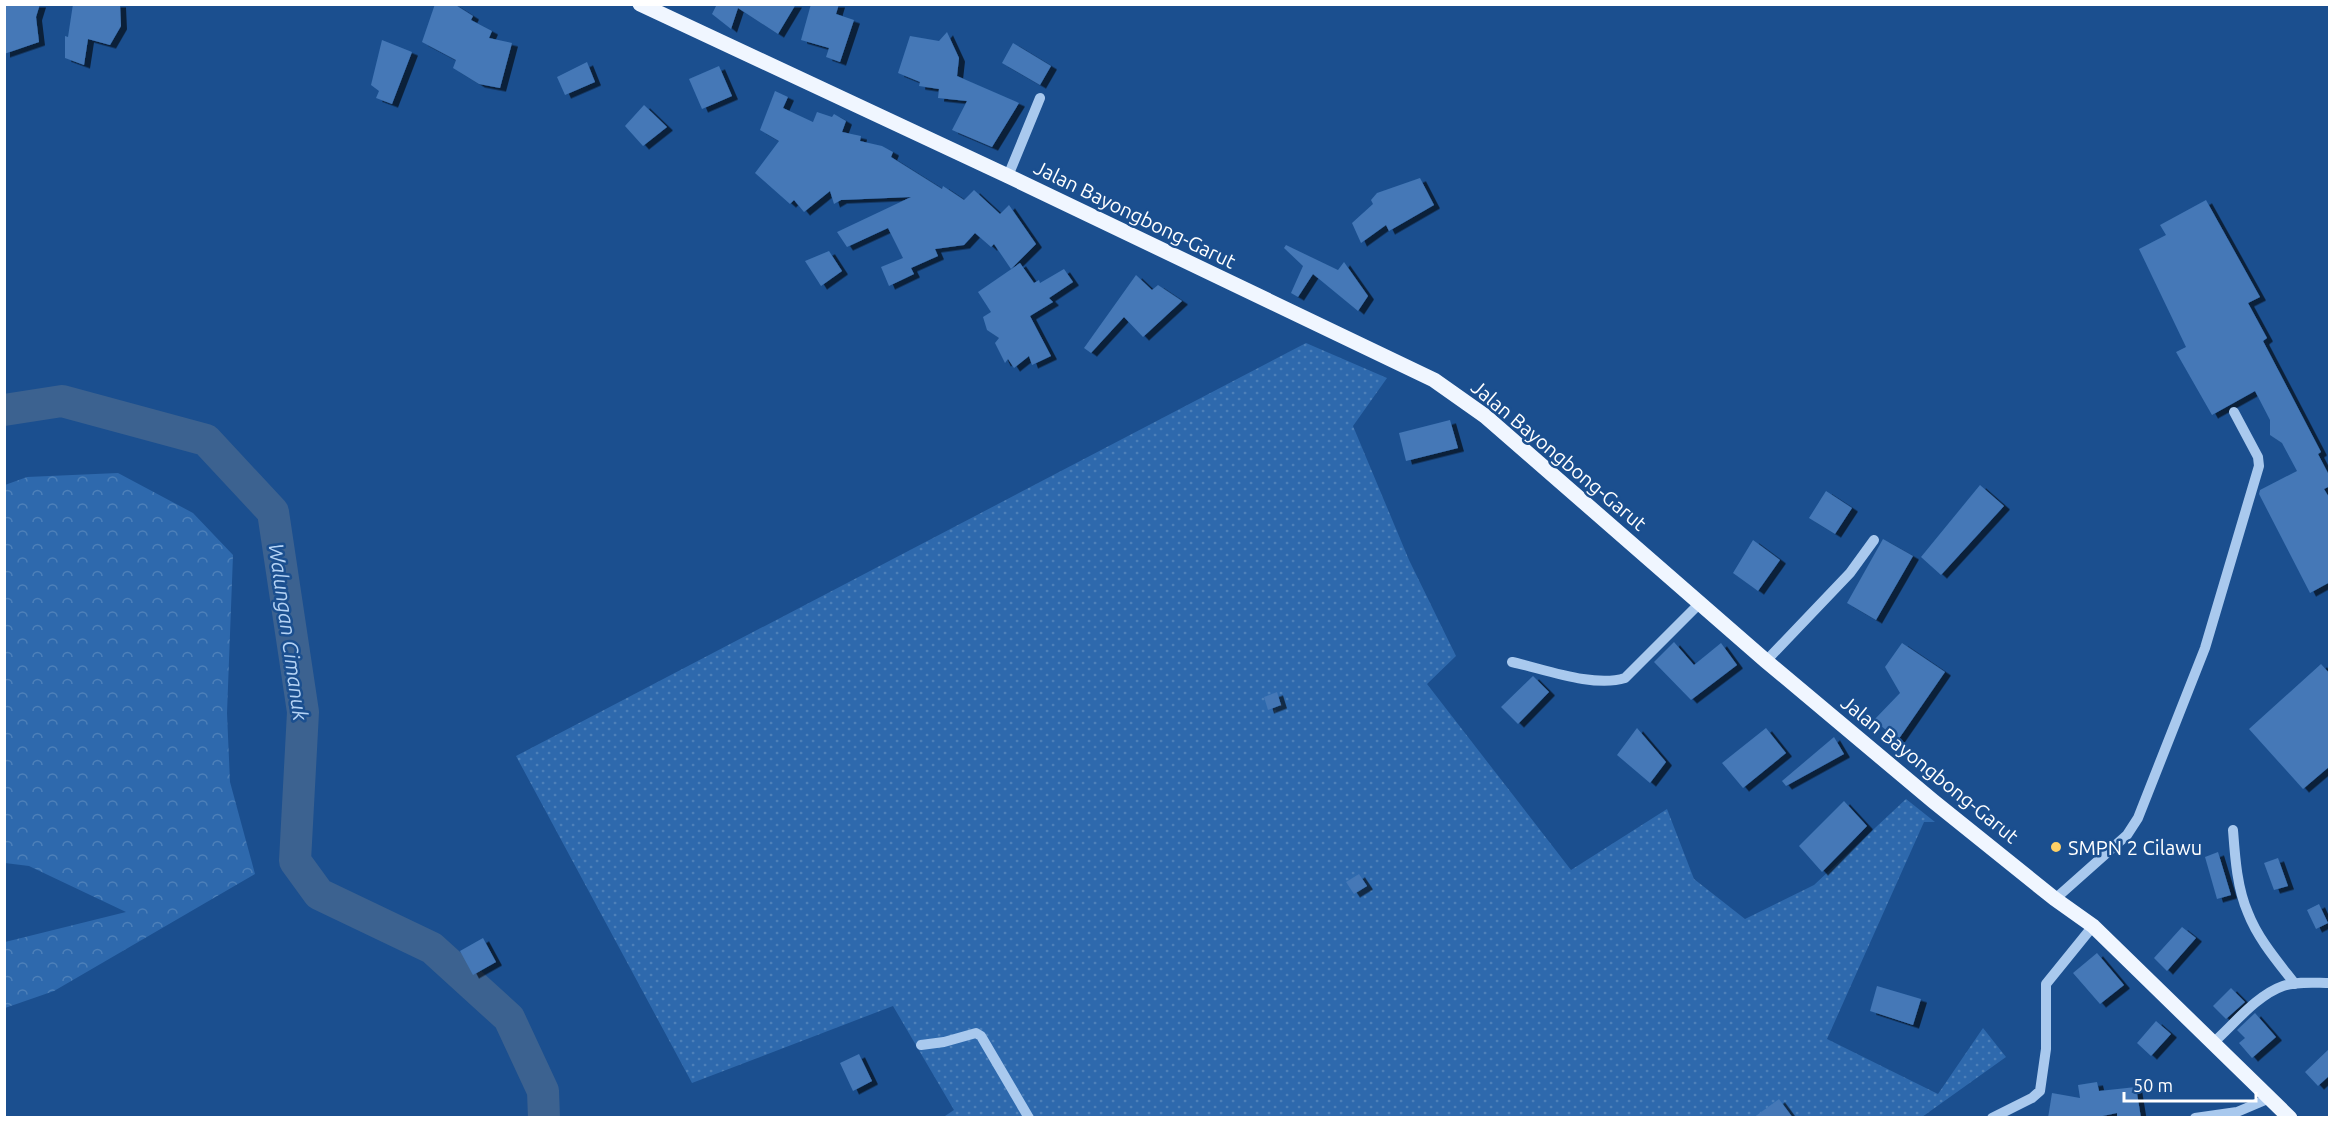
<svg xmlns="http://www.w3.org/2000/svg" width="2334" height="1122" viewBox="0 0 2334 1122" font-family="Ubuntu,sans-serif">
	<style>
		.grass { fill: url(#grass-dots) }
		.forest { fill: url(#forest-crowns) }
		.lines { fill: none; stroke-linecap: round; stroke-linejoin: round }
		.river { stroke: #3c6290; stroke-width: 32 }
		.building { fill: #4478b7; filter: url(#shadow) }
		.minor { stroke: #a9c9ee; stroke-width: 10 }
		.major { stroke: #f0f6ff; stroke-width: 15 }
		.poi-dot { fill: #ffd166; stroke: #1b4f8f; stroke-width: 2 }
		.labels { text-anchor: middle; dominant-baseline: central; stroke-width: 5; stroke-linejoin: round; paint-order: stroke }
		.street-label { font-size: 20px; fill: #fff; stroke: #1b4f8f }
		.poi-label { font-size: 20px; fill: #fff; stroke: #1b4f8f; text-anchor: start }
		.water-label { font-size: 21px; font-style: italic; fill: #b5d3f5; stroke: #1b4f8f }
	</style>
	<defs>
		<pattern id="grass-dots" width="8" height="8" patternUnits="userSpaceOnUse" patternTransform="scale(1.5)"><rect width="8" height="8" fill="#2e69ad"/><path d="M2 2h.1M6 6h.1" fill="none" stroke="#4d80b9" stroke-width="1.8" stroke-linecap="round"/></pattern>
		<pattern id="forest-crowns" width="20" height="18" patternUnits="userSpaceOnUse" patternTransform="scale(1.5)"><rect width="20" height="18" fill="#2e69ad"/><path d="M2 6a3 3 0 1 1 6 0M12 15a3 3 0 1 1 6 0" fill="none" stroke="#4d80b9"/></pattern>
		<filter id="shadow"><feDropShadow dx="6" dy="3.5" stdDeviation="0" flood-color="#0009"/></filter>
	</defs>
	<rect width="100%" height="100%" fill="#1b4f8f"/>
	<!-- grass -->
	<path class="grass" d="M1306,343l81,35 -34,48 56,134 47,96 -29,28 144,186 96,-61 27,70 51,40 69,-34 92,-86 29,23h-11l-97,217 111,55 45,-66 23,29 -84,60 -980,1 12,-8 -61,-104 -201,77 -176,-327z"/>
	<!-- forest -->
	<path class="forest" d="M118,473l75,40 40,42 -6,158 3,69 25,92 -201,117 -49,17v-66l121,-30 -97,-46 -24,-3v-378l22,-8z"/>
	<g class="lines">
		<!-- river -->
		<path class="river" d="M4,410l58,-9 144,39 67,72 30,200 -8,149 24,33 113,54 77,70 34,73 1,27"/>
	</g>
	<!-- building -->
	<path class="building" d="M4,4h36l-4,13 3,25 -35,12z
		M73,4h47l1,22 -11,19 -22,-6 -4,26 -19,-7v-22l3,1z
		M435,4h19l19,12 -2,4 21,11 -3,7 23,5 -12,45 -21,-4 -26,-16 3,-8 -34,-18z
		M717,4h79l-18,30 -40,-26 -7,21 -19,-15z
		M811,4h28l-3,10 18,6 -14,42 -14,-5 3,-9 -28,-8z
		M947,32l12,26 -2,18 62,27 -27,44 -40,-17 15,-29 -29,-3 1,-9 -20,-3 1,-4 -22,-9 12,-37 29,5z
		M382,40l30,12 -20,52 -16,-6 3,-7 -8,-6z
		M1013,43l38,23 -11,19 -38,-22z
		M587,62l8,20 -30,13 -8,-18z
		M719,66l13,30 -30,13 -13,-30z
		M775,91l13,6 -5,11 30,14 4,-10 15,5 2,-3 12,7 -4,11 19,4 -1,5 22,5 11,6 -2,5 51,32 1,-3 21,14 10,-10 26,24 9,-9 27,39 -25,25 -17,-25 -3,3 -16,-14 -11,12 -29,4 3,7 -27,12 3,6 -25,12 -8,-19 22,-9 -15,-30 -41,19 -10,-15 74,-35 -70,3 -7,4 -4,-13 -26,21 -10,-12 -4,4 -35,-31 24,-32 -19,-11z
		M644,105l23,22 -24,19 -18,-20z
		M1420,178l14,27 -45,26 -3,-6 -25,18 -9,-20 21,-19 -2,-4 6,-7z
		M2206,200l54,97 -12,6 19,35 -4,3 58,111 -3,2 12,23v9l-6,3 6,10v83l-20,11 -51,-99 1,-4 37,-19 -15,-28 -12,-8v-15l-15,-29 -43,24 -36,-63 10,-5 -47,-98 27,-14 -6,-10z
		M1286,245l52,25 6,-8 24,34 -10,15 -45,-37 -15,23 -7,-4 12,-27 -19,-18z
		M829,251l13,20 -21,15 -16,-25z
		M1020,263l14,20 5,-3 1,3 24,-14 9,13 -24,16 4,4 -23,14 21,40 -19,9 -3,-9 -15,12 -6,-9 -3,4 -10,-20 4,-5 -12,-8 -4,-13 8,-5 -13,-20z
		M1136,275l16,15 6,-5 24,16 -39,36 -19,-20 -33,36 -7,-5z
		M1450,420l8,28 -52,13 -7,-28z
		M1980,485l24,21 -63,69 -20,-18z
		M1826,491l26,17 -17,26 -26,-16z
		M1883,539l30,17 -37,64 -29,-17z
		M1753,540l27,20 -22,31 -25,-18z
		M1674,642l20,23 27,-22 16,22 -46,35 -37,-38z
		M1902,643l43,29 -47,68 -24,-20 26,-27 -15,-26z
		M2321,664l9,10v92l-27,23 -54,-60z
		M1533,676l16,16 -31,32 -17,-17z
		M1277,692l4,13 -13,5 -4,-13z
		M1637,728l29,34 -16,21 -33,-28z
		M1766,728l20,25 -43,35 -21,-25z
		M1834,737l10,17 -58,32 -4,-5z
		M1844,801l23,25 -45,46 -23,-26z
		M2218,852l13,43 -14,4 -12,-42z
		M2278,858l10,28 -14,4 -10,-27z
		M1359,874l8,12 -13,8 -8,-12z
		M2319,904l9,19 -12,6 -9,-19z
		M2182,927l14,11 -29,33 -13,-13z
		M483,938l13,24 -23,13 -13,-24z
		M2097,953l27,32 -24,19 -27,-31z
		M1877,986l44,13 -8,26 -43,-14z
		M2231,988l14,14 -19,17 -13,-13z
		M2255,1013l21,24 -24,21 -13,-15 6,-5 -8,-8z
		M2156,1021l15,13 -20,22 -14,-13z
		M2330,1048v27l-12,11 -13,-14z
		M859,1054l13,27 -19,10 -13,-28z
		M2097,1082l2,9 37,-4 5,31h-24v-5l-24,5h-45l4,-25 28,5 -2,-13z
		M1779,1099l14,19h-40z"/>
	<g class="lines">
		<!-- minor -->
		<path class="minor" d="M1008,176l32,-78
			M1766,661l84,-88 24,-33
			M1512,662c32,7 82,26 113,16l75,-75
			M2233,830c2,27 4,58 15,83 10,26 30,49 47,71
			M2055,899l72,-64 11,-17 67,-170 54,-182 -1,-9 -24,-45
			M2214,1042c20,-18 43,-47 69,-56 14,-5 32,-3 47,-3
			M921,1045l23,-3 32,-9 5,3 48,82
			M1992,1118l40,-20 8,-7 6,-42v-65l47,-58
			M2195,1118l42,-6 33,-14"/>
		<!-- major -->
		<path class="major" d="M640,4l368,172 426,204 51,36 281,245 167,140 122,98 38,27 197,192"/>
	</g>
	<!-- markers -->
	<circle class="poi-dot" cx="2056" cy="847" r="6"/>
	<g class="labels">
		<!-- street labels -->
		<g class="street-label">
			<text transform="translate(1135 214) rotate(26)">Jalan Bayongbong-Garut</text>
			<text transform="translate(1559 455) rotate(40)">Jalan Bayongbong-Garut</text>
			<text transform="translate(1930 769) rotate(39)">Jalan Bayongbong-Garut</text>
		</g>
		<!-- poi labels -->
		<g class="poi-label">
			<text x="2068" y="847">SMPN 2 Cilawu</text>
		</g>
		<!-- water labels -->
		<g class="water-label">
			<text transform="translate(289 632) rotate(82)">Walungan Cimanuk</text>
		</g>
	</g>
	<!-- border -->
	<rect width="2334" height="1122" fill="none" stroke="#ffffff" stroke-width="12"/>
	<!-- scale -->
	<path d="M2124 1092v9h132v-9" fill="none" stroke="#ffffff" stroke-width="3"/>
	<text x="2133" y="1092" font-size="18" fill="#ffffff" stroke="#1b4f8f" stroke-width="4.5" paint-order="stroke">50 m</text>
</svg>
